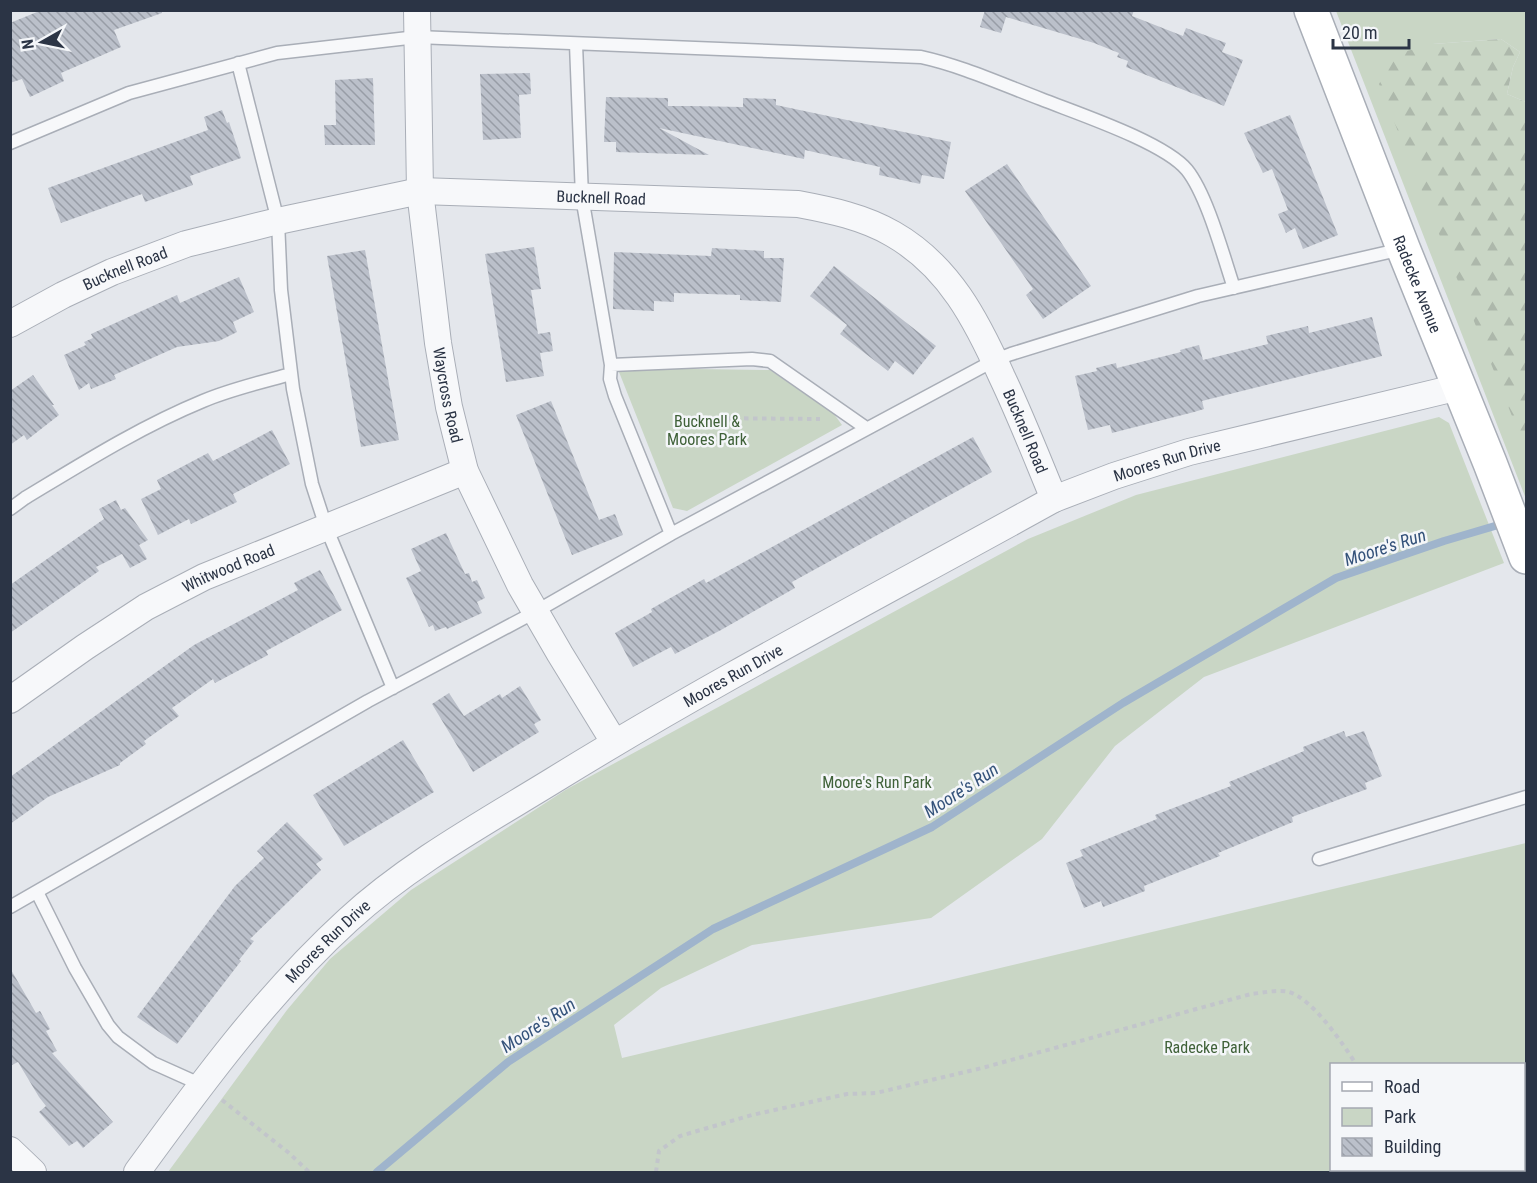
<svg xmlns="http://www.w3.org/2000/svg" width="1537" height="1183" viewBox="0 0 1537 1183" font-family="'Roboto Condensed',sans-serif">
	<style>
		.green { fill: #c9d6c5; fill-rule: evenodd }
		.forest { fill: url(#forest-firs) }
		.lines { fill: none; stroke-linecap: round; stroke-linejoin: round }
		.stream { stroke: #9fb4cc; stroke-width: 8 }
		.building { fill: url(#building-back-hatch) }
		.lane-casing { stroke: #a9aeb7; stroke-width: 15 }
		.street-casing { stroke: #a9aeb7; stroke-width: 28 }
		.secondary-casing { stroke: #a9aeb7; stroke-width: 36 }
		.path { stroke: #c2c5cb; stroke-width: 4; stroke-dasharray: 4.5 4.5; stroke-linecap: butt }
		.lane { stroke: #f7f8fa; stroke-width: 12 }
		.street { stroke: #f7f8fa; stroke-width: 26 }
		.secondary { stroke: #fff; stroke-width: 33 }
		.labels { text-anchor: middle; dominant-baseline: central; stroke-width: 5; stroke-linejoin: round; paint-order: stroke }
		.street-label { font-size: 16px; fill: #2b3445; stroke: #f4f6f9 }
		.park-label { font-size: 16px; fill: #3f6138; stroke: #f4f6f9 }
		.water-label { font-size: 18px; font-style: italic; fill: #34527a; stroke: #f4f6f9 }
	</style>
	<defs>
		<pattern id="forest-firs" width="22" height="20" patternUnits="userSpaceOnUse" patternTransform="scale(1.5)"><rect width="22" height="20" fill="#c9d6c5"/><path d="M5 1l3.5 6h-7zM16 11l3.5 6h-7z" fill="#adb8ab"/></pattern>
		<pattern id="building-back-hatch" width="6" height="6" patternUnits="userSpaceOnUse" patternTransform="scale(1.5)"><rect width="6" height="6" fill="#bbc0ca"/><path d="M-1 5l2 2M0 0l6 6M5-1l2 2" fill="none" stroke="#989da6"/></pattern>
	</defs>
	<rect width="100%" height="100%" fill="#e4e7ec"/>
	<!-- green -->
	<path class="green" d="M1336,11h190v91l-19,-8 6,-27 7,-15 -19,-13 -68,5 93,151v304z
		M626,368l144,2 64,44 8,11 -155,86 -14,-3 -54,-136z
		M1439,417l10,6 55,140 -300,114 -89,69 -73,93 -111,79 -179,27 -91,43 -47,37 8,33 904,-215v329h-1358l119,-162 43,-51 81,-69 156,-101 461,-250 108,-44zM1332,1064h192v106h-192z"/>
	<!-- forest -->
	<path class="forest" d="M1501,39l19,13 -7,15 -6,27 19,8v349l-147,-367 17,-30 37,-10z"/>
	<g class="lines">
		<!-- stream -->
		<path class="stream" d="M377,1172l131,-110 205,-133 219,-102 191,-124 213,-125 108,-37 61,-18"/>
	</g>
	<!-- building -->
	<path class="building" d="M42,10h120v3l-48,17 7,17 -60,26 3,8 -34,16 -8,-18 -12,4v-60z
		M985,10h149l-2,6 51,20 3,-8 40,15 -4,9 21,8 -19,46 -98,-39 2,-6 -11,-4 2,-4 -25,-10 -88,-26 -5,16 -21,-6z
		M530,73l1,21 -12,1 2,43 -38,2 -3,-66z
		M373,78l2,67h-50l-1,-20h12l-1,-45z
		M606,97l62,1v8h22l53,1v-9l33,1v6l175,37 -7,37 -22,-4 -2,9 -41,-9 1,-8 -75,-17 -1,9 -145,-31 50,27 -93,-3v-10h-12z
		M222,110l5,13 2,-1 12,36 -51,18 3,9 -48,17 -3,-8 -81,29 -13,-35 160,-58 -4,-13z
		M1290,115l48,120 -35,14 -8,-21 -9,5 -8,-19 10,-4 -16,-41 -9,4 -19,-40z
		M1007,164l84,122 -48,33 -17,-24 7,-6 -68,-98z
		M534,247l7,42 -10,1 7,44 12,-2 3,19 -13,2 4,23 -38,6 -21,-128z
		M712,248l52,3v7h20l-3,44 -41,-2v-5l-66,-2v9l-20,-1v10l-41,-2 1,-57 97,4z
		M365,250l34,190 -38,7 -34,-191z
		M834,266l102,80 -23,29 -18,-14 -7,10 -48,-37 7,-9 -37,-29z
		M239,277l15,35 -21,10 4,10 -18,9 -42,6 -63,28 2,4 -25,10 -2,-6 -10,7 -15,-35 22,-10 -2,-3 9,-4 -2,-4 86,-39 3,8z
		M1372,317l10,39 -180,45 2,8 -10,3 -82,21 -2,-8 -22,5 -13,-54 22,-5 -1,-3 20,-5 1,5 64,-16 -1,-2 19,-5 4,15 65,-16 -2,-8 42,-10 1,7z
		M33,375l21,30h-2l7,10 -32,25 -3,-5 -14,10v-54z
		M551,401l48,119 16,-6 8,21 -51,20 -56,-140z
		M272,430l18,34 -57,30 4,8 -46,22 -2,-5 -31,16 -17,-36 20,-10 -4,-9 51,-27 5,8z
		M973,437l19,35 -200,110 3,6 -74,42 -46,24 -4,-7 -38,20 -18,-34 37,-21 -1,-3 53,-30 2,4z
		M116,500l5,10 4,-2 23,32 -9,5 8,14 -17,9 -8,-14 -26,13 3,4 -89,62v-48l94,-66 -5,-10z
		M446,533l19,41 4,-1 3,9 5,-2 8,18 -8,4 5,11 -35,16 -1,-2 -11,4 -2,-6 -4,2 -23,-49 15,-7 -10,-22z
		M320,570l22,40 -76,41 2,4 -53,28 -2,-4 -41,29 7,8 -35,25 2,3 -26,19v2l-72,32 -38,27v-47l184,-132 104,-55 -4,-7z
		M520,686l21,34 -7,4 5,8 -66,40 -41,-68 17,-11 15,23 36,-22 2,4z
		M1344,731l2,6 18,-6 18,45 -17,7 2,6 -75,28 1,5 -75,31 2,3 -76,30 1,5 -42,16 -2,-6 -17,7 -18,-45 17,-7 -3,-6 77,-31 -2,-4 76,-29 -2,-4 75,-31 -1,-4z
		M403,740l31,52 -90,54 -31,-51z
		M287,822l36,37 -7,5 5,6 -71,69 4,2 -15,19 2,1 -64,83 -40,-27 98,-131 29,-28 -7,-7z
		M10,968l26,45 4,-2 10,18 -4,2 11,20 -5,2 61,69 -30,26 -6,-7 -8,5 -22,-25 -8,-9 7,-6 -7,-9 -21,-35 -8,4z"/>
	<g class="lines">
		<defs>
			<path id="lane" d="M576,44l6,153 29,168
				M238,63l40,158 3,69 12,99 19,95 14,43 67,161
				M10,143l119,-50 148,-40 140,-16 504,20c41,9 80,27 120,42 35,14 123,43 146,71 20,25 36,85 47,118
				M10,509l15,-11c58,-35 115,-71 178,-97 28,-12 59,-19 88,-27
				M671,534l-56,-138 -5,-17 1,-14 141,-6 18,2 96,67
				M1319,859l207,-62
				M37,892l38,76 33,57 10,12 35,26 49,22
				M10,907l358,-206 167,-89 136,-78 324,-174 16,-6 187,-58 204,-47"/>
			<g id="street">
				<path id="s1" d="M417,10l3,181 18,152 11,64 16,64 55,114 40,69 54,88"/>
				<path id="s2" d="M10,324l53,-29 49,-23 74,-28 92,-23 142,-30 378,13c32,6 66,13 95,30 56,32 84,87 109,143 19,40 35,81 52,122"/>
				<path id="s3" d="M10,700l75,-53 61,-40 58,-30 261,-106"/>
				<path d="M10,1150l23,22"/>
				<path id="s4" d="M137,1172c64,-88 130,-178 211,-252 61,-56 136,-97 206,-140 162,-100 332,-188 500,-281l60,-23 75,-24 270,-65"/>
			</g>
			<g id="secondary">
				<path id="s5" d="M1311,10l92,238 87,215 36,94"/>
			</g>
		</defs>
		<!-- lane casing -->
		<use href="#lane" class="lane-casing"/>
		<!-- street casing -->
		<use href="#street" class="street-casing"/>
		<!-- secondary casing -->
		<use href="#secondary" class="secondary-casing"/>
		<!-- path -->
		<path class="path" d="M699,418l121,1
			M222,1100l67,53 20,19
			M1410,1170l1,2
			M656,1172l3,-21 21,-15 72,-21 95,-21 29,-1 106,-25 269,-74c11,-1 28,-5 38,-2 24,7 54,52 67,72
			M1426,1172l2,-2"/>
		<!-- lane -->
		<use href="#lane" class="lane"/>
		<!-- street -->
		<use href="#street" class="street"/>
		<!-- secondary -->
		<use href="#secondary" class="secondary"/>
	</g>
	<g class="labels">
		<!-- street labels -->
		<g class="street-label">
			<text stroke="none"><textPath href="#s2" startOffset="615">Bucknell Road</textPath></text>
			<text stroke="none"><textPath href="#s2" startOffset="128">Bucknell Road</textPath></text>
			<text stroke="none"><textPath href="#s5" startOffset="294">Radecke Avenue</textPath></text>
			<text stroke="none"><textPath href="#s1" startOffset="387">Waycross Road</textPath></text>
			<text stroke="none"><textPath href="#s2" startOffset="1154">Bucknell Road</textPath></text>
			<text stroke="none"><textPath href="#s4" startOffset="1272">Moores Run Drive</textPath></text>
			<text stroke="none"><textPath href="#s3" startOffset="256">Whitwood Road</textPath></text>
			<text stroke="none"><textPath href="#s4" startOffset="786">Moores Run Drive</textPath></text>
			<text stroke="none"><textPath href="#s4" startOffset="300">Moores Run Drive</textPath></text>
		</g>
		<!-- park labels -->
		<g class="park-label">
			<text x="707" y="421">Bucknell &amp;<tspan x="707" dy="18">Moores Park</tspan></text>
			<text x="877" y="782">Moore's Run Park</text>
			<text x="1207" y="1047">Radecke Park</text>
		</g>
		<!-- water labels -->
		<g class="water-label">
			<text transform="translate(1385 547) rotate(-18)">Moore's Run</text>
			<text transform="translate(961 790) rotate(-33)">Moore's Run</text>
			<text transform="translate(538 1025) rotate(-33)">Moore's Run</text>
		</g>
	</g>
	<!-- border -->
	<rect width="1537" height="1183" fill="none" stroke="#2b3445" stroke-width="24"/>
	<!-- legend -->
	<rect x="1330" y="1063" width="195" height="108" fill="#f4f6f9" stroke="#a4a8b1" stroke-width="1.5"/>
	<rect x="1342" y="1082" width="30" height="9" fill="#ffffff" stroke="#a4a8b1" stroke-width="1.5"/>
	<text x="1384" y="1093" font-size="18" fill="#2b3445">Road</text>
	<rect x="1342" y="1108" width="30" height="18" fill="#c9d6c5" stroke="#a4a8b1" stroke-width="1.5"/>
	<text x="1384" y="1123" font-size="18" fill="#2b3445">Park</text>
	<rect x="1342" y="1138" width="30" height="18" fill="url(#building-back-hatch)" stroke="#a4a8b1" stroke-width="1.5"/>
	<text x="1384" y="1153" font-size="18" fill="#2b3445">Building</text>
	<!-- north arrow -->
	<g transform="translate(42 42) rotate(261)" stroke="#f4f6f9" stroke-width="4.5" paint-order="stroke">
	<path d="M0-4.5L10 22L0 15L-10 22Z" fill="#2b3445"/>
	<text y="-9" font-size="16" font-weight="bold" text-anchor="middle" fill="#2b3445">N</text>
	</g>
	<!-- scale -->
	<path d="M1333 39v9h76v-9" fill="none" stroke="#2b3445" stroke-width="3"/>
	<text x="1342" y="39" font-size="18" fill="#2b3445" stroke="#f4f6f9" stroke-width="4.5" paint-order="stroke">20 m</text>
</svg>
